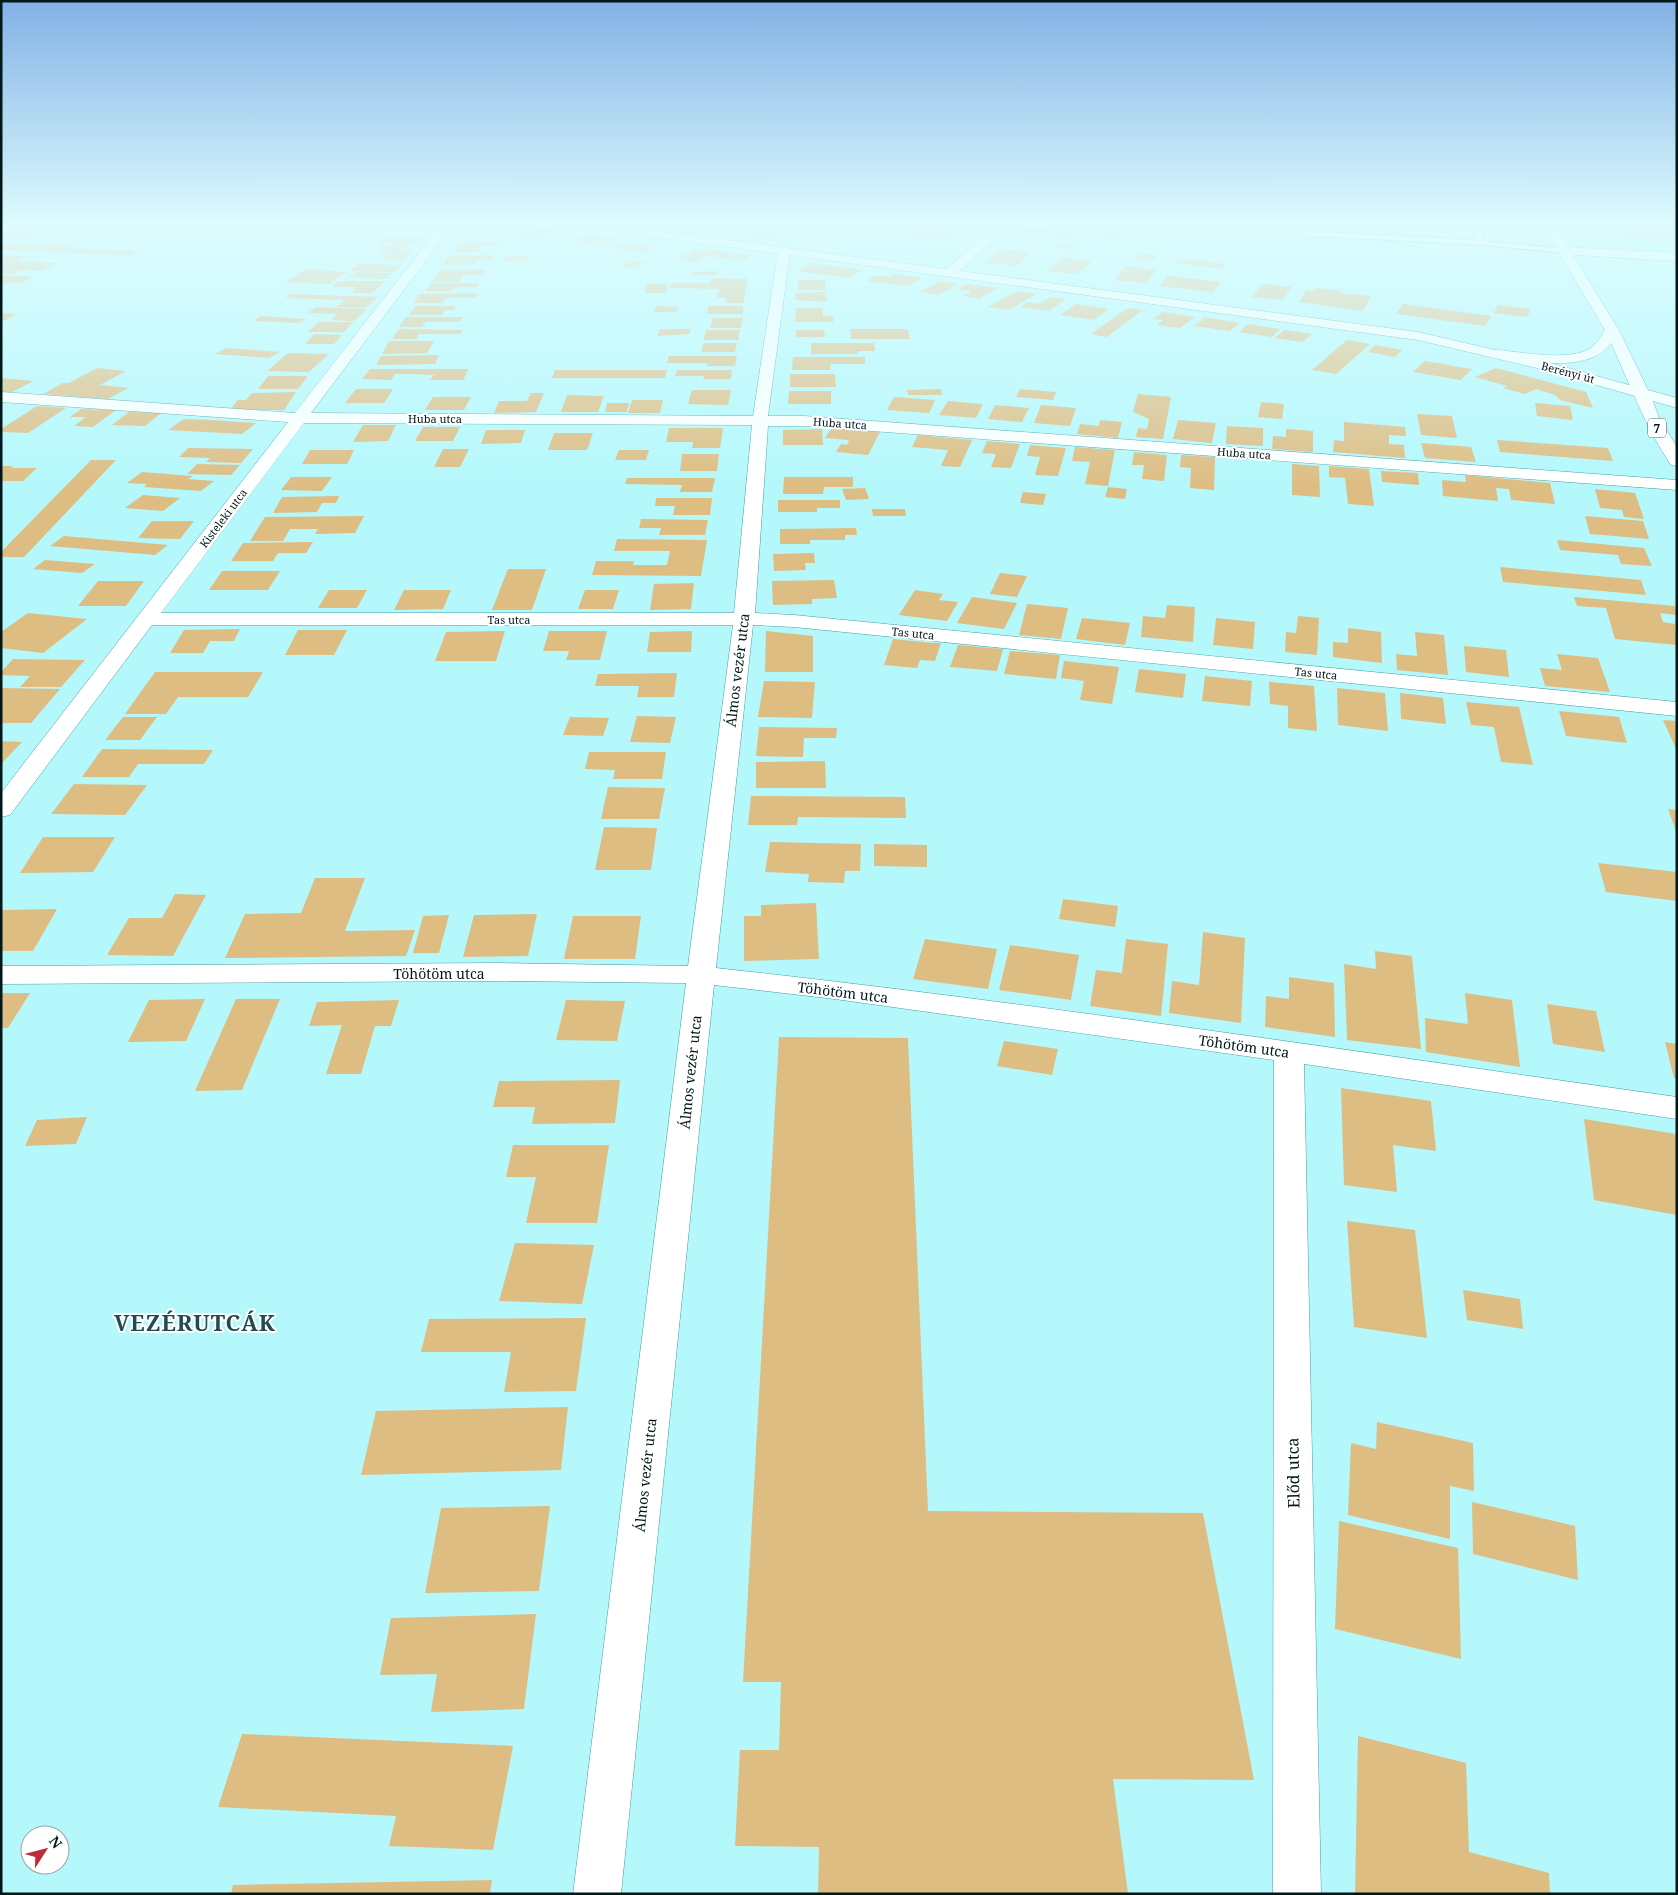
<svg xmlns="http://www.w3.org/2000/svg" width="1678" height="1895" viewBox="0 0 1678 1895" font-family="'Noto Serif',serif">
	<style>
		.built { fill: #93f6fc }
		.green { fill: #b8d5b2 }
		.building { fill: #debd83 }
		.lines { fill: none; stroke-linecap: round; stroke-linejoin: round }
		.service-casing { stroke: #459da2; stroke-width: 2 }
		.minor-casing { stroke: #459da2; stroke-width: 1 }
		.secondary-casing { stroke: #459da2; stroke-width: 1 }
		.primary-casing { stroke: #459da2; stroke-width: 1 }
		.service { fill: #fff; fill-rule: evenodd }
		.minor { fill: #fff; fill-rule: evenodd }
		.secondary { fill: #fff; fill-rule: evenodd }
		.primary { fill: #fff; fill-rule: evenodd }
		.labels { text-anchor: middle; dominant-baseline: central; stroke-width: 4; stroke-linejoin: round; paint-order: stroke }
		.far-street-label { font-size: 11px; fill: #001819; stroke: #fff }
		.shield { fill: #fff; stroke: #4c5d5e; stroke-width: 1 }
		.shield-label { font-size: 12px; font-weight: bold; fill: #001819 }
		.street-label { font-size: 14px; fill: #001819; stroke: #fff }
		.near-street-label { font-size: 16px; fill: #001819; stroke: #fff }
		.near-district-label { font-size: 22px; font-weight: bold; letter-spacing: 1px; fill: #1e4c4f; stroke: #fff }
	</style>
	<rect width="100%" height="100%" fill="#b4f8fc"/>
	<!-- built -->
	<path class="built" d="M1571,222h106v39l-87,-4z"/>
	<!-- green -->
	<path class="green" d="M623,222h158l-7,18z"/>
	<!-- building -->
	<path class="building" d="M339,222h15l-14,9 -14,-1z
		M367,222h24l-15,10 -23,-1z
		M477,222h24l31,5 -11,3 -26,-4 -8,10h-23z
		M925,222h26l19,2 -23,17 -44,-4z
		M1329,222h104l2,7 -106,-6z
		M1614,222h63v19l-51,-2z
		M19,225l53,1 -6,4 -57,2z
		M535,227l22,3 -23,9 -22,-3z
		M1027,227l49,5 -6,6 -49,-5z
		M1108,232l19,1 -7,8 -20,-2z
		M8,234h36l-7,5h-36z
		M589,234l33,4 -21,9 -29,-7z
		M386,237l39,1 -6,6h-11l-5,6h-26l4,-5 9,1 2,-3h-12z
		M460,241h25l-1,2h16l-1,3h-18l-4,6h-24z
		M1,243l78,4 -12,6 -66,-3z
		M627,243l28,4 -12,6 -29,-5z
		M1057,244l19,1 -2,4 -20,-2z
		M79,248l60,3 -10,5 -59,-3z
		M700,248l20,3 33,4 -11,6 -33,-5 -13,6 -20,-3z
		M1001,249l30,3 -14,14 -31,-3z
		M382,250l31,1 -10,10 -21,-1 7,-6h-11z
		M1139,254l18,2 -5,5 -17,-1z
		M1,255l25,1 -9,5 42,2 -17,8 -21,-1 -9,4 -11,-1v-10l8,-3h-8z
		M494,255l-1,5h-16l-3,4 -31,1 5,-9z
		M506,256h24l-2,5h-24z
		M1063,258l29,3 -15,13 -29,-3z
		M1180,258l46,6 -5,5 -47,-6z
		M632,261l14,2 -12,5 -15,-2z
		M813,263l50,7 -15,8 -51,-7z
		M359,264l44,1 -9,7 -45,-1z
		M1126,266l31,4 -12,13 -31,-3z
		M307,269l40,3 -19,12 -43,-2z
		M440,270h46l-3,5h-20l-4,7h-27z
		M717,271v4h-25v-3z
		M357,272l36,1 -7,6 -37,-2z
		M894,274l28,4 -14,8 -41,-5 9,-6 13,2z
		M1,275l32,2 -12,6 -11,-1 -9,4z
		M1168,276l53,6 -8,10 -54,-6z
		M711,278l37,1 -5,24h-18l1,-5h-9l2,-9 -49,-1 2,-5h38z
		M798,280h27l1,10h-28z
		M339,281h46l-12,12h-22l6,-6h-25z
		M940,281l18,3 -19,11 -19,-3z
		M431,283h48l-2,4h-23l-3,4h-26z
		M647,284h20l-1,9h-21z
		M966,284l31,4 -17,11 -17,-3 8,-5 -14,-2z
		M1262,284l30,3 -9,13 -31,-3z
		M1316,288l24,2 -1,3 32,3 -8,15 -64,-9 7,-12 8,1z
		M1017,291l20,3 -29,16 -20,-3z
		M825,292l2,10 -31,-2 -1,-7z
		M477,293l-2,5h-29l-3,5h-29l5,-9z
		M291,294l88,3 -14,11 -28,-1 8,-7 -60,-2z
		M1050,297l16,2 -17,12 -28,-4 7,-5 11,2z
		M1076,304l33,5 -15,11 -34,-5z
		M1403,304l88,12 -5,10 -90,-12z
		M1498,305l33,4 -4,8 -33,-4z
		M415,306h41l-2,4h-9l-3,5h-33z
		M656,306l22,1 -2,5h-22z
		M708,306h35v8h-36z
		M315,307l52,2 -13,12 -23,-1 6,-6 -29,-1z
		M796,308h27v8h11l-1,6h-38z
		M1128,308l15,2 -36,27 -16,-3z
		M1163,312l32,5 -15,11 -23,-3 6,-5 -10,-1z
		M1,313l16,1 -11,6h-5z
		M261,316l44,3 -6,4 -45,-2z
		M406,317h57l-4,5h-33l-4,5h-23z
		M1205,317l35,6 -11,8 -35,-5z
		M713,318h30l-2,10h-31z
		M318,322h35l-9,10h-36z
		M1248,324l32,5 -8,8 -33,-5z
		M399,329l64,1 -3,4h-41l-3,5h-24z
		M660,329h31l-2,5 -32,2z
		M850,329h58l2,10h-59z
		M706,330h34l-2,10h-34z
		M796,330h28l1,7h-29z
		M1285,330l27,4 -10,8 -28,-4z
		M314,334l28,1 -8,9h-29z
		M1347,340l23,4 -34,30 -24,-4z
		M389,341h45l-7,12 -45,1z
		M704,343h33l-2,9h-34z
		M811,343h63l1,8h-17v3h-47z
		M1375,345l27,5 -7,7 -27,-5z
		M226,348l54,4 -11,6 -54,-4z
		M288,353l41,1 -20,18 -42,-1z
		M439,355l-4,9 -59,1 5,-9z
		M669,356h68l-2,10h-28l1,-3h-41z
		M793,357h72v7h-35v6h-38z
		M1425,361l47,8 -11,11 -48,-8z
		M97,368l29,3 -26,14 28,3 -20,11 -65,-5 20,-11h6z
		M1496,368l90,24 7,16 -33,-8 -5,-5 -19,-6 -11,5 -22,-6 25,-11 -21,9 -32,-9z
		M370,369h99l-6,11h-33l4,-5 -20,-1h-19l-4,6 -29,-1z
		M555,370h112l-2,8h-113z
		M677,370h55l-1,9h-28l1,-3h-29z
		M790,374h45l1,13h-46z
		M268,376h40l-10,13h-40z
		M1,378l33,3 -22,11h-11z
		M356,389h37l-9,14h-39z
		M941,389l1,6h-34l-1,-5z
		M1020,389l36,3 -3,8 -37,-3z
		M692,390h39l-3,15 -40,-1z
		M789,391h42v13h-43z
		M296,392l-12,18h-54l8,-10h8l6,-7z
		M531,393h13l-8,19 -42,1 5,-12h28z
		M1138,394l33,3 -8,42 -27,-2 2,-9 9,1 2,-10 -16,-7z
		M567,395l37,1 -6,16h-37z
		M433,397h38l-7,13h-39z
		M894,397l41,3 -6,13 -42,-3z
		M632,400h31l-3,13h-32z
		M948,401l35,3 -7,14 -37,-3z
		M1261,402l23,2 -2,15 -24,-2z
		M607,403h22l-2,9h-22z
		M1535,403l35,3 3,14 -36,-4z
		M995,405l34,3 -7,14 -34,-3z
		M1041,405l35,3 -6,18 -36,-3z
		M37,406l29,2 -38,25 -27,-1v-3z
		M81,409l35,1 -23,17 -19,-1 12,-9h-16z
		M129,412l32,1 -16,13 -33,-1z
		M1417,414l35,2 5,22 -36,-3z
		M184,419l27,1 45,3 -14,11 -74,-4z
		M1100,420l22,2 -4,16 -41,-4 3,-10 19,2z
		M1178,420l38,3 -4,20 -39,-4z
		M1344,422l61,5 1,9 -17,-1v9l15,1 1,13 -72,-6 1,-12 10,1z
		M363,425h33l-8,16 -35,1z
		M1227,426l36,2v18l-37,-2z
		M423,427h37l-7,14h-38z
		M669,428h54l-3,20h-28l1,-6h-27z
		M822,429l1,16h-40v-15z
		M831,429l49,3 -12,23 -32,-3 5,-8 6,1 2,-5 -24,-2z
		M1286,429l27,2v21l-41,-3 1,-13 13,1z
		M486,430h39l-4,13 -40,1z
		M554,433h39l-6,17h-39z
		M918,435l54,5 -12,27 -19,-1 7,-16 -36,-3z
		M1497,440l111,8 5,13 -113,-9z
		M987,441l33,3 -9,24 -20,-1 5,-13 -14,-1z
		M1421,443l50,4 5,15 -51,-4z
		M1030,445l36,3 -8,28 -23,-1 5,-18 -13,-1z
		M1075,447l40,3 -7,36 -23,-2 5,-22 -18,-1z
		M188,448l65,1 -12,14 -35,-1 4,-4 -31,-1z
		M443,449h26l-9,18h-26z
		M310,450h44l-7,14h-45z
		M619,450h30l-3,10h-31z
		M1134,452l33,3 -3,26 -22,-2 2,-14h-12z
		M682,454h37l-2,17h-37z
		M1181,455l34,2 -1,33 -24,-2 1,-20 -11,-1z
		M91,460h25l-92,97h-23v-5z
		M197,464l43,1 -9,10 -44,-1z
		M1292,464l27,2 1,31 -28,-2z
		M1,466h12l-2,2h26l-14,13h-22z
		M1329,466l40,3 5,37 -26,-2 -3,-26 -16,-1z
		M1381,471l37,2 1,12 -37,-3z
		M142,472l51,4 -5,3 26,2 -13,10 -57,-4 3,-3 -20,-1z
		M1465,475l85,8 5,21 -44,-4 -2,-11 -13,-1 2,13 -55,-5 -1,-16 24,2z
		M291,477h41l-10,14 -41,-1z
		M784,477h69v10h-29l-1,7h-40z
		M627,478h88l-3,14h-32l2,-7 -57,-1z
		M1108,487l19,2 -2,10 -20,-2z
		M865,488l4,11 -23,1 -4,-11z
		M1595,489l40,4 9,26 -20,-2 -2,-7 -22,-2z
		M1023,492l23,2 -3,11 -23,-2z
		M143,495l37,3 -17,13 -38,-3z
		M339,496l-3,7h-14l-5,9 -44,1 9,-16z
		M656,498h56l-2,17h-37l2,-9h-20z
		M778,500h62v8h-23v4h-39z
		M872,509h33l1,7h-33z
		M364,516l-9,17 -40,1 3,-5h-28l-7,12h-33l15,-24z
		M1585,516l58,5 6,18 -59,-5z
		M641,519l67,1 -3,15h-46l2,-7h-22z
		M152,521h42l-14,18 -42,-1z
		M856,528l1,7h-12v5h-35v4h-30v-15z
		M64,536l104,9 -13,10 -105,-9z
		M617,539l90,1 -6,36 -109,-1 4,-14h38l-1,4h34l3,-14h-56z
		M1557,540l87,8 8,18 -31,-2 -3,-9 -58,-5z
		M313,542l-7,11h-28l-5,8h-42l12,-18z
		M814,553l1,10h-10l1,7 -32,1 -1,-17z
		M45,560l50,4 -13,9 -49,-4z
		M1500,567l141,13 5,15 -143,-13z
		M508,569h38l-14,41h-40z
		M222,571h58l-12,19h-59z
		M1000,573l27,3 -10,21 -27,-3z
		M834,580l3,18 -25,1v5l-39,1 -1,-24z
		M98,581h46l-18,25h-48z
		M694,583l-3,26 -41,1 4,-26z
		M329,590h38l-10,18h-39z
		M404,590h47l-8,19 -49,1z
		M585,590h34l-6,19h-35z
		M915,590l28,4 -4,6 19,2 -11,19 -48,-6z
		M972,597l45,6 -13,26 -47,-6z
		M1574,597l101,9 2,9 -17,-2 3,9 12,2 2,21 -62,-6 -9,-31 -29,-2z
		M1027,604l41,4 -7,31 -42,-4z
		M1167,605l28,2 -2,35 -52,-5 2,-21 22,2z
		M28,613l59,6 -44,34 -42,-5v-16z
		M1298,616l21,2 -2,37 -32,-3 1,-20 10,1z
		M1082,618l48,5 -5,22 -49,-6z
		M1216,618l39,4 -2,27 -40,-4z
		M1348,628l33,4 1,31 -49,-6v-15l15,1z
		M240,629l-6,12h-24l-7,12h-33l14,-23z
		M298,630h49l-13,25h-49z
		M505,631l-9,30h-61l11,-29z
		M549,631h58l-7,29h-34l3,-9h-26z
		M692,631l-1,21h-44l3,-20z
		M766,631l47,5v36h-48z
		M1415,632l29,3 4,40 -51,-5 -1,-16 21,2z
		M893,639l41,4h7l-6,18 -15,-1 -3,8 -33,-3z
		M958,645l45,4 -6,22 -47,-4z
		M1464,646l42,4 3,27 -43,-5z
		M1010,651l50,4 -4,24 -52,-5z
		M1557,654l41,4 12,34 -65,-6 -5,-18 22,2z
		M13,659l72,1 -24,27h-41l10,-11 -29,-1v-3z
		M1064,661l55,6 -7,37 -32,-4 4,-19 -23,-3z
		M1139,669l47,5 -3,24 -48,-6z
		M155,672h108l-15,25h-70l-12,17h-41z
		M677,673l-3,24h-37l2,-11h-44l3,-12z
		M1205,676l47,5 -2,25 -48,-5z
		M764,681l51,1 -3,36 -54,-1z
		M1269,682l45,4 3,45 -29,-3v-22l-18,-2z
		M1,688l59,1 -29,34h-30z
		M1337,688l48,5 3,38 -50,-6z
		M1400,693l43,5 3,26 -45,-5z
		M1466,702l53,5 14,58 -32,-3 -7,-35 -23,-2z
		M1559,711l60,6 8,26 -61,-7z
		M637,716l39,1 -6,26 -40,-1z
		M123,717h34l-17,23h-35z
		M570,717l39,1 -6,18 -40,-1z
		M1663,720l14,1v30z
		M759,727l78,1 -1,10h-32l-1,19 -47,-1z
		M1,741l21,1 -21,22z
		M102,749l111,1 -9,14h-66l-9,13h-47z
		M589,752h77l-4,27h-49l2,-9 -30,-1z
		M825,761l1,27h-70v-26z
		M74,784l73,1 -22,30 -74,-1z
		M608,787l57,1 -6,31h-58z
		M751,796l154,1 1,21 -108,-1 -1,8h-49z
		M1668,809l9,1v24z
		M604,827l53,1 -6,42h-56z
		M43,837h72l-22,35 -73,1z
		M770,842l91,2 -1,27h-15l-1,12 -36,-1 1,-8 -44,-2z
		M874,844l53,1v22l-53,-1z
		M1598,863l79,9v29l-71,-9z
		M315,878h50l-20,53 70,-1 -9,26 -181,2 20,-44 56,-1z
		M175,894l31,1 -33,61 -66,-1 22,-37h33z
		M1063,899l55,7 -3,21 -56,-8z
		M816,903l3,56 -75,2v-45h17v-11z
		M57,909l-24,42h-32v-41z
		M537,914l-9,42 -65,1 11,-42z
		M449,915l-10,38h-26l10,-37z
		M573,916h68l-6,43h-71z
		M1203,932l42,6 -4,85 -72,-10 3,-32 27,4z
		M925,939l72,10 -9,40 -75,-10z
		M1126,939l42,5 -7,72 -71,-10 6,-36 26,3z
		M1010,945l69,10 -8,45 -72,-10z
		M1375,951l37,5 9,93 -74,-9 -3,-76 32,5z
		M1289,977l45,6 1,54 -70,-10 1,-31 23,3z
		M1,993h29l-22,35h-7z
		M1465,993l47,7 8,67 -94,-15 -1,-34 43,6z
		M205,999l-19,42 -58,1 21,-42z
		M236,999h44l-38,91 -47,1z
		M399,1000l-8,26h-16l-14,48h-35l16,-49 -33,1 8,-24z
		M566,1000l59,1 -8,40 -61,-1z
		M1547,1004l49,7 9,41 -52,-8z
		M779,1037l129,1 20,473 275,2 51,267 -141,-1 15,115h-310l1,-47 -84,-1 5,-96h39l2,-68h-38z
		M1004,1041l54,8 -6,26 -55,-9z
		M1665,1042l12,2v34h-3z
		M620,1080l-5,43 -83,1 3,-17h-42l6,-26z
		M1341,1088l90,13 5,50 -43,-6 4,47 -53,-7z
		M87,1117l-11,27 -51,2 12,-26z
		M1584,1119l92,15 1,81 -83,-15z
		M513,1145h96l-12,78h-71l10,-46h-30z
		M1347,1221l68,9 12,108 -73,-11z
		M515,1243l79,2 -12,59 -83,-3z
		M1463,1290l57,9 3,30 -56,-9z
		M586,1318l-10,73 -72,1 7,-40h-90l8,-33z
		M568,1407l-7,63 -200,5 15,-64z
		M1377,1422l96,21 1,48 -24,-5v53l-102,-24 3,-72 25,6z
		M1472,1502l103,24 3,54 -105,-26z
		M550,1506l-11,85 -114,2 16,-85z
		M1339,1521l119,27 3,111 -126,-30z
		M536,1614l-12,95 -93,3 6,-38 -57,1 11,-57z
		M242,1734l271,12 -20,104 -104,-4 7,-30 -178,-9z
		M1358,1736l108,27 3,89 80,21 1,21h-195z
		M492,1880l-2,14h-259l2,-9z"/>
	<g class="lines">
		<defs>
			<path id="service" d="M1108,222h29l340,18 -6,-18h8l6,19 79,8 4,2 -4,2 -82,-8 -321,-17 -49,-4z"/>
			<path id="minor" d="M4,222h14l-17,9v-8z
				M443,222h12l-144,191 442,3 25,-165 6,-4 6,4 -22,165h36l873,64v10l-873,-64h-36l-13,187 39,2 883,87v14l-883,-89 -41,-2 -37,343c321,35 641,84 961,129v22l-373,-55 17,830h-48l1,-834 -439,-61 -121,-14 -93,909h-48l113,-911 -188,-2 -497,3v-18l497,-3 190,3 45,-341h-581l-142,190 -9,2v-24l287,-371 -287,-20v-10l294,21zM304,423l448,2 -18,188h-573z
				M1000,222h12l-58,54h-8l-2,-3 2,-3z
				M1564,247l113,6v8l-117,-7 -2,-3 2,-3z"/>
			<path id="secondary" d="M562,222h30l826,110 128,30 101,28 3,3 -3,3 -5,2 -105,-30 -119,-28 -850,-115z"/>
			<path id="primary" d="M1544,222h12l14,29 49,79 29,60 29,8v10l-24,-7 6,17 18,29v19l-6,-1c-26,-38 -41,-81 -60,-122 -21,31 -81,18 -113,15l-5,-1 -2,-3 2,-3 5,-1c24,2 71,12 93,-2 6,-4 10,-12 14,-18l-47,-79z"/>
		</defs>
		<!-- service casing -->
		<use href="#service" class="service-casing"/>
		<!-- minor casing -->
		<use href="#minor" class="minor-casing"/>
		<!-- secondary casing -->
		<use href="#secondary" class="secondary-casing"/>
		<!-- primary casing -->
		<use href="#primary" class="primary-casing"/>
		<!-- service -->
		<use href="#service" class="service"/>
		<!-- minor -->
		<use href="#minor" class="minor"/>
		<!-- secondary -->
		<use href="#secondary" class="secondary"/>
		<!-- primary -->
		<use href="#primary" class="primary"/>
	</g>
	<!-- sky -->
	<linearGradient id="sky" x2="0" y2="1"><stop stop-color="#83b1e5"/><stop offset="0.46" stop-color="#ddfcfe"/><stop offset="1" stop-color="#ddfcfe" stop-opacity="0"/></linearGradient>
	<rect width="1678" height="487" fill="url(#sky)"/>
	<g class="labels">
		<!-- far-street labels -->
		<g class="far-street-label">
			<text transform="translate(1568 372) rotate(15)">Berényi út</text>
			<text x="435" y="418">Huba utca</text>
			<text transform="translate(840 423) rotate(4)">Huba utca</text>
			<text transform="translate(1244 453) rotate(4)">Huba utca</text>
			<text transform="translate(223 518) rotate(-53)">Kisteleki utca</text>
			<text x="509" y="619">Tas utca</text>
			<text transform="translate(913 633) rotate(6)">Tas utca</text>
			<text transform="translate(1316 673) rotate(6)">Tas utca</text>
		</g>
		<!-- shield labels -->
		<rect class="shield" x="1648" y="418.5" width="18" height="19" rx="4"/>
		<g class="shield-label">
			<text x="1657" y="428">7</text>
		</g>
		<!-- street labels -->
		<g class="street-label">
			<text transform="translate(737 670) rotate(-83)">Álmos vezér utca</text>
			<text x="439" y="973">Töhötöm utca</text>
			<text transform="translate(843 992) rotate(7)">Töhötöm utca</text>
			<text transform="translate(1244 1046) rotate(8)">Töhötöm utca</text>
			<text transform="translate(690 1072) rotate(-84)">Álmos vezér utca</text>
			<text transform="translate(645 1475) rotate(-84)">Álmos vezér utca</text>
		</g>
		<!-- near-street labels -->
		<g class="near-street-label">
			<text transform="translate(1293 1473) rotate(-91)">Előd utca</text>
		</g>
		<!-- near-district labels -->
		<g class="near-district-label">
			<text x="195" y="1322">VEZÉRUTCÁK</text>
		</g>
	</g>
	<!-- border -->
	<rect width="1678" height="1895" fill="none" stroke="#001819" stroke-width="5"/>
	<!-- north arrow -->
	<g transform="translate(45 1850) rotate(54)"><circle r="24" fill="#ffffff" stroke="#99a3a3"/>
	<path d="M0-4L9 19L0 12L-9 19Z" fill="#bd2c3b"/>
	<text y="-8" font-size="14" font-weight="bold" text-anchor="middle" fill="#001819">N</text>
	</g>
</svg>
